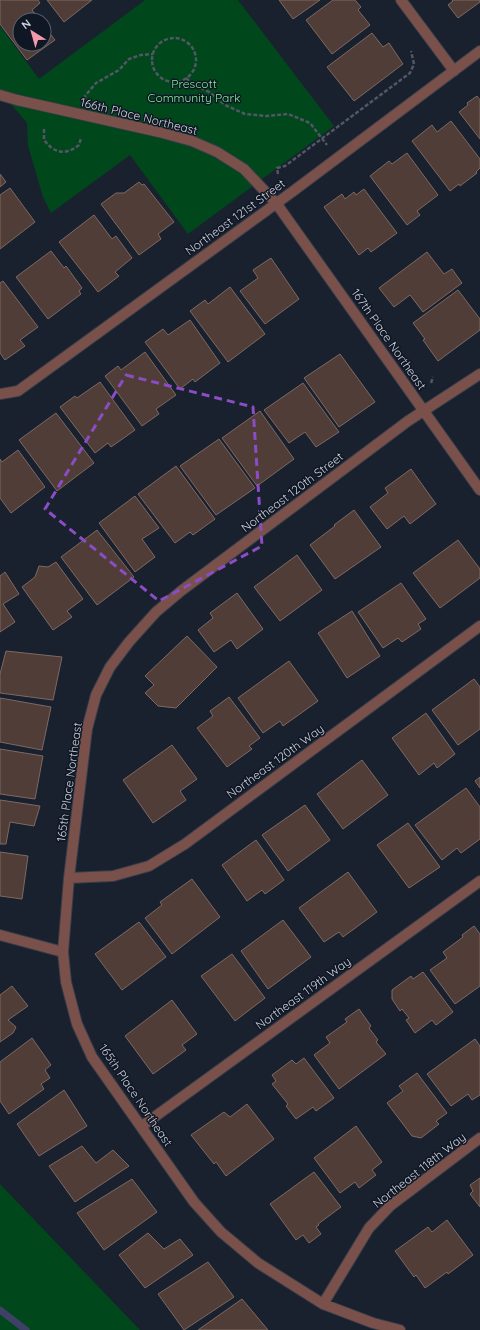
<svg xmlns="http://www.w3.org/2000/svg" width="480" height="1330" viewBox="0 0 480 1330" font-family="Quicksand,sans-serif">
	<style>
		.green { fill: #00471c }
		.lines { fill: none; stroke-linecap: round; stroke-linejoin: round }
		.stream { stroke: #3e4066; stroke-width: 7 }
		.building { fill: #503d37; stroke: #7e6963 }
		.street-casing { stroke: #363c4a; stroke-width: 12 }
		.path { stroke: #515764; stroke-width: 2.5; stroke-dasharray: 4 2; stroke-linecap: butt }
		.street { stroke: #7a514a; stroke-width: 10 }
		.marked { fill: none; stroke: #8b4dc5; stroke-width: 3; stroke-dasharray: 8 5; stroke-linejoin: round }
		.labels { text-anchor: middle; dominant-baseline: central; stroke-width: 3; stroke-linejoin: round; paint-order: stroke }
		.park-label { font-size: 12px; fill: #80ee99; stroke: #101724 }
		.street-label { font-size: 12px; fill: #cdd2dc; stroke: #101724 }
	</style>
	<rect width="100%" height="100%" fill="#19202e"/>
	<!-- green -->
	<path class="green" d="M145,0h93l96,126 -146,108 -58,-79 -79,58 -8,-16 -15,-51 -1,-23 -27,-32v-65l39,53z
		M0,1184l140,146h-140z"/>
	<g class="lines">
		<!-- stream -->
		<path class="stream" d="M0,1310l26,20"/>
	</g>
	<!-- building -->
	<path class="building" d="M0,0h38l2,3 -8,7 8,10h-20v24h24v-18l11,14 -28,20 -27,-36z
		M47,0h45l-28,22z
		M279,0h41l-27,19z
		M333,0h22l6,7 -3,3 12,15 -38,29 -26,-34z
		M452,0h28v2l-22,16 -10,-13 5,-4z
		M372,33l11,14 6,-4 14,21 -49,37 -27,-34z
		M477,96l3,4v39l-21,-27 9,-7 -1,-2z
		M451,121l29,38v9l-4,4 1,1 -17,13 -1,-2 -9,7 -38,-50 20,-16 5,7z
		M407,153l31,42 -21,16 3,4 -13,10 -37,-49 19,-15 3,3z
		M0,174l6,8 -6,5z
		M139,182l3,3 2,-1 30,38 -16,12 3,5 -22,16 -38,-51 15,-11h8z
		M10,188l25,34 -35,27v-54z
		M364,189l33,44 -26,19 -3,-4 -9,7 -35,-48 18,-13 3,5 9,-7 2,3z
		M94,215l18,24 4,-3 16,22 -17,14 4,4 -21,16 -39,-50z
		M51,251l13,17 2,-2 16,22 -3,3 2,3 -33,25 -32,-42z
		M427,252l17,22 8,-5 10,14 -39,29 -13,-17 -16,12 -15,-19z
		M271,258l28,41 -34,25 -25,-33 18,-13 -5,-8z
		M3,281l35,46 -18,13 5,6 -20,14 -5,-7v-70z
		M230,287l35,47 -37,28 -38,-51 15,-11 3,4z
		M458,290l22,29v11l-42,31 -15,-21 2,-1 -12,-16z
		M190,320l30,43 -25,19 -2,-3 -13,10 -35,-47 18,-13 5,6z
		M145,352l31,43 -20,14 3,5 -17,12 -37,-50 13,-10 3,4z
		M340,354l35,48 -36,25 -35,-49z
		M100,382l35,48 -24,17 -3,-4 -13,10 -35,-46 15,-11 2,2z
		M303,383l36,49 -23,15 -11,-15 -16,11 -25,-33z
		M260,411l34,48 -37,27 -35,-48z
		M56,413l38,50 -37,28 -38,-51z
		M219,439l36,49 -39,27 -36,-49z
		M18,450l27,37 -34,26 -11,-15v-39l2,3z
		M176,466l39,53 -22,16 -3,-3 -15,11 -37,-49z
		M411,469l25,35 -26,20 -6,-8 -17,13 -17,-22 18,-14 -3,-5z
		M135,496l24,32 -17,11 13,18 -20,15 -36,-49z
		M354,510l27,37 -46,32 -25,-34 25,-19 -1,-1z
		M97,530l37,47 -37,28 -36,-48z
		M458,540l22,29v9l-40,30 -27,-35z
		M297,555l25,35 -42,31 -26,-34z
		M56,562l27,37 -16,12 5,6 -19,13 -31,-43 13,-10 4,-11 9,1z
		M5,572l14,22 -16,10 12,18 -15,10v-56z
		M401,583l25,36 -8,5 3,5 -19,13 -4,-4 -15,10 -25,-36z
		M237,593l26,36 -26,20 -6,-9 -17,12 -16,-22 15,-12 -3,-5z
		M352,611l28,45 -33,22 -29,-45z
		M187,636l30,31 -41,41 -18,-2 -13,-13 9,-8 -9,-9z
		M6,651l56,6 -9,43 -53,-7v-19z
		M289,661l29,40 -35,25 -3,-5 -17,12 -25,-35z
		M474,679l6,8v42l-22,16 -26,-35z
		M229,697l31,41 -11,8 3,3 -25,18 -30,-39 16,-12 -3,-5z
		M0,698l51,9 -9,43 -42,-8z
		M426,713l29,41 -18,14 -3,-5 -15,12 -27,-37z
		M172,745l25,34 -17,12 6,9 -33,23 -30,-43z
		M0,749l43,7 -8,43 -35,-5z
		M362,760l26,35 -45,34 -26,-35z
		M480,777v11l-5,-7z
		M466,788l14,19v32l-19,14 -4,-5 -15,12 -27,-35z
		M0,800l40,6 -6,20 -24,-4 -4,22h-6z
		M305,805l25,35 -42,31 -26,-36z
		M408,823l32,44 -31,21 -32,-43z
		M256,840l28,40 -19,14 -3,-4 -15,11 -25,-36z
		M0,852l28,4 -6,43 -22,-3z
		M348,872l29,40 -34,25 -4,-5 -15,10 -25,-34z
		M192,879l28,38 -48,37 -27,-36 17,-13 -2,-3z
		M283,920l28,37 -43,32 -27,-38z
		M139,922l27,35 -44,33 -27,-36z
		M474,926l6,8v52l-25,18 -25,-34 17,-12 -4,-6 20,-15 -1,-2z
		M232,954l33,44 -30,23 -34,-45z
		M423,972l30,40 -17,13 -4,-5 -17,13 -9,-13 3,-2 -7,-9 -2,2 -8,-12v-9l19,-14 2,3z
		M12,986l16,20 -20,14 8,7 -3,6 -13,9v-47z
		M172,1000l25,34 -15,11 4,5 -33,24 -28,-38z
		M359,1009l12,17 -2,2 9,12 -2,2 10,12 -47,35 -25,-34 16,-12 -4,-6 21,-15 -2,-3z
		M32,1038l19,27 -6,5 5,8 -9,6 3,5 -35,25 -9,-13v-39z
		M475,1039l5,7v49l-8,5 -4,-6 -17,12 -24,-32z
		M304,1058l30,40 -18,13 -3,-4 -17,12 -10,-13 2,-2 -16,-20 4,-3 -4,-6 20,-15 4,4z
		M417,1073l30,40 -11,8 3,3 -18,14 -9,-2 -25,-33 16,-12 -4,-5z
		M64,1090l23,36 -48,30 -22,-32z
		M247,1104l27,35 -48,37 -10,-14 -2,2 -23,-29 33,-23 6,5z
		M356,1126l26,36 -10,8 4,5 -17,13 -4,-6 -15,11 -26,-35z
		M82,1146l14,17 17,-13 16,16 -54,36 -26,-36z
		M314,1172l27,35 -23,17 1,1 -3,2 5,7 -12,9 -6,-8 -7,5 -26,-36z
		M480,1178v29l-10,-13 3,-3 -3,-6z
		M132,1179l25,33 -53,38 -27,-37z
		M447,1220l26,35 -25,19 -1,-2 -22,16 -9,-13 -2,2 -19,-26 33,-24 4,5z
		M148,1233l16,16 16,-10 13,16 -48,33 -26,-33z
		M208,1262l26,35 -50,33 -26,-36z
		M242,1299l26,31h-70z"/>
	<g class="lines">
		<defs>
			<path id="street" d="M401,0l53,71
				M0,95l17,5 142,32 33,9 25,11 27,17 32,34 204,287
				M0,394l18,-3 274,-199 188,-141
				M69,878l44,-2 36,-10 36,-22 295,-218
				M0,935l63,17
				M142,1126l338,-245
				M323,1304l46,-76 21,-22 90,-68
				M400,1330l-27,-7 -50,-19 -65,-41 -37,-31 -27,-30 -102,-145 -15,-33 -11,-42 -3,-30 6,-74 18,-149 9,-34 14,-28 19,-25 27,-30 25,-21 227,-170 72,-47"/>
		</defs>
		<!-- street casing -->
		<use href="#street" class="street-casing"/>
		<!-- path -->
		<path class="path" d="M152 60a22 22 0 1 1 44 0a22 22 0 1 1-44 0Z
			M186,78l4,4 19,10 16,13 20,9 21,2 22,-2 22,9 17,22
			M85,99v-3l11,-13 23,-13 10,-11 12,-4 12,-1
			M44,129v11c10,13 21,16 35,5l2,-7
			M278,174l-1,-6 8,-2 125,-93 4,-9 -3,-13
			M431,383l2,-6"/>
		<!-- street -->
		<use href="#street" class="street"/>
	</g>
	<!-- marked area -->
	<path class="marked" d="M126,375l127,32 9,139 -103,55 -114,-92z"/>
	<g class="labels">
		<!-- park labels -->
		<g class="park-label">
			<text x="194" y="83">Prescott<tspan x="194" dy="14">Community Park</tspan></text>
		</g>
		<!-- street labels -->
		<g class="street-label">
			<text transform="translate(139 116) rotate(14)">166th Place Northeast</text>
			<text transform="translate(235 217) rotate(-36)">Northeast 121st Street</text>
			<text transform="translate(389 339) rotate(55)">167th Place Northeast</text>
			<text transform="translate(292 492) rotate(-37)">Northeast 120th Street</text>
			<text transform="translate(275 761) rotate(-36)">Northeast 120th Way</text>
			<text transform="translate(69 782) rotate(-82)">165th Place Northeast</text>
			<text transform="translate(303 993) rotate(-36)">Northeast 119th Way</text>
			<text transform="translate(136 1095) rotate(56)">165th Place Northeast</text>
			<text transform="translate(419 1170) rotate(-38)">Northeast 118th Way</text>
		</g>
	</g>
	<!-- north arrow -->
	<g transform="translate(32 32) rotate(323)"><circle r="19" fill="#101724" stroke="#5c626e"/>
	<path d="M0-3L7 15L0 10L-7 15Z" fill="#f29aac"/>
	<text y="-6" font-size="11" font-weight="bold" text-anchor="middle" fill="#cdd2dc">N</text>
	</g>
</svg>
